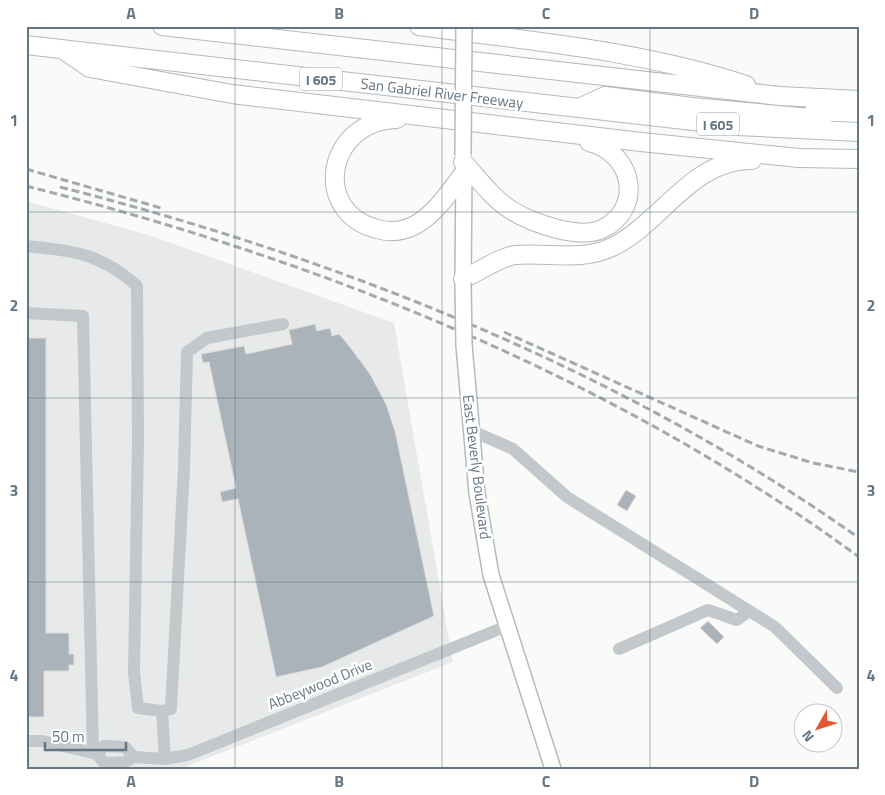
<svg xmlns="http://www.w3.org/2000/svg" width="885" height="795" viewBox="0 0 885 795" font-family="'Titillium Web',sans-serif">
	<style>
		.built { fill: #e8e9e9 }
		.building { fill: #aab3b9; stroke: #dcdcda }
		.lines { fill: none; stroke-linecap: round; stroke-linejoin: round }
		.major-casing { stroke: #b5babe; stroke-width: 18 }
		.highway-casing { stroke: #b4b9bd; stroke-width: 20 }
		.minor { stroke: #c3c8cc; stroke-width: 12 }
		.major { stroke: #fff; stroke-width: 15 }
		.highway { stroke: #fff; stroke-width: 18 }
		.rail { stroke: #a2aab0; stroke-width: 3; stroke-dasharray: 8 4; stroke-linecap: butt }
		.major-bridge-casing { stroke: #b5babe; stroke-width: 18; stroke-linecap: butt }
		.major-bridge { stroke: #fff; stroke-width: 15 }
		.grid { fill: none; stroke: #657683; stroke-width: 1; stroke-opacity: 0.55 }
		.labels { text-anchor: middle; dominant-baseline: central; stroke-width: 5; stroke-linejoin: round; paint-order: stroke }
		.shield { fill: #fff; stroke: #939fa8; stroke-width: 1 }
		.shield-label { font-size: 14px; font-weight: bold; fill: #657683 }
		.street-label { font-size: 15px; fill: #657683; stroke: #fff }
		.neatline { fill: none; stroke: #657683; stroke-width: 2 }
		.grid-label { font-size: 16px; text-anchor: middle; font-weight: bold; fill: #657683 }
	</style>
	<rect width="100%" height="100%" fill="#fafaf8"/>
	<!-- built -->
	<path class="built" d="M26,201l123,34 245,88 59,339 -273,107h-154z"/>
	<!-- building -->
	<path class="building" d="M315,324l2,7 13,-3 2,8 7,-2 7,8 24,32 16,30 9,27 39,185 -112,51 -46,10 -38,-178 -16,3 -2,-10 16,-4 -27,-126 -6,1 -2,-9 43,-8 2,8 46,-10 -3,-14z
		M26,338h20v295h23v21h5v11h-5v6h-25v46h-18z
		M626,490l10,6 -9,15 -10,-6z
		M708,621l16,16 -7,7 -17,-16z"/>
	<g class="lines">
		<defs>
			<path id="major" d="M463,283l1,-113
				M464,345l13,148 14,82 62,194"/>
			<path id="highway" d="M162,26l618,70 79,4
				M419,26c109,15 222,24 327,59
				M26,45l711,81 122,6
				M65,51l25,17 142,26 409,48 158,16 60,1
				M579,108l26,-12 87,11 130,12
				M814,111l45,2
				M397,119c-71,2 -86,93 -20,110 14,4 28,2 40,-5 20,-12 33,-33 47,-51
				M463,162c15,16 30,37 48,48 21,13 68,30 91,19 42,-20 32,-76 -13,-87
				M463,279c13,-6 40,-23 52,-24 33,-3 66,7 97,-8 50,-24 79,-88 140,-87"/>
		</defs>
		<!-- major casing -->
		<use href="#major" class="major-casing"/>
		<!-- highway casing -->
		<use href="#highway" class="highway-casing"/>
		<!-- minor -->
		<path class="minor" d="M26,246c47,5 75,7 111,40l1,154 -4,232 4,36 24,3 3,48
			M26,313l57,3 10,437
			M470,430l43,19 54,48 208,130 62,61
			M619,649l89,-39 29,10 12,-9
			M162,711l9,-2 13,-241 3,-116 20,-14 76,-14
			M26,741h16l55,13
			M134,757l-9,-10 -21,-1 -7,8 7,9 21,-1 9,-5 31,2 23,-4 319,-129"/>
		<!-- major -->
		<use href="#major" class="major"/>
		<!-- highway -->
		<use href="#highway" class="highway"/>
		<!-- rail -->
		<path class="rail" d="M26,169l135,39
			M26,186c295,74 587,191 833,371
			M60,187c279,71 563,184 799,351
			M504,332l254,114 55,17 46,9"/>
		<defs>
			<path id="major-bridge" d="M463,155l1,-129
				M463,283l1,62"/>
		</defs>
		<!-- major-bridge casing -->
		<use href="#major-bridge" class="major-bridge-casing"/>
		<!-- major-bridge -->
		<use href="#major-bridge" class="major-bridge"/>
	</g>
	<!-- grid -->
	<path class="grid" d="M235,26v743M442,26v743M650,26v743M26,212h833M26,398h833M26,582h833"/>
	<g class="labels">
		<!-- shield labels -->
		<g class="shield">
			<rect x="300" y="67.5" width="42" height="23" rx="4"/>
			<rect x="697" y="112.5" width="42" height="23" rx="4"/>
		</g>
		<g class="shield-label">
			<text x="321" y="79">I 605</text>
			<text x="718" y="124">I 605</text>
		</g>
		<!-- street labels -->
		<g class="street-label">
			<text transform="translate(442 93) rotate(7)">San Gabriel River Freeway</text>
			<text transform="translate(477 467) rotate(83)">East Beverly Boulevard</text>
			<text transform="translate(320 684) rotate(-22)">Abbeywood Drive</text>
		</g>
	</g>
	<!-- border -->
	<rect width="885" height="795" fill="none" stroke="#ffffff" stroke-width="55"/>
	<!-- north arrow -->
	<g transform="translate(818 728) rotate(231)"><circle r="24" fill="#ffffff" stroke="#c1c8cd"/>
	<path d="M0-4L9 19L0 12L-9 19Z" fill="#e4572e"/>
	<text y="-8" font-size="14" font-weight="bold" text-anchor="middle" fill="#657683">N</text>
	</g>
	<!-- scale -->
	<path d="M45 742v8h81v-8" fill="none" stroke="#657683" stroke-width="2.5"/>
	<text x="52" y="742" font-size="15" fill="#657683" stroke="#ffffff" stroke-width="4" paint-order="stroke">50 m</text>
	<rect x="28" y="28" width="830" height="740" class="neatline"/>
	<g class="grid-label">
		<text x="131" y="19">A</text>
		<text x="339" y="19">B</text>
		<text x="546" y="19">C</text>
		<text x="754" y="19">D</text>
		<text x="14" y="126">1</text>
		<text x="871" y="126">1</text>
		<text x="14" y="311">2</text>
		<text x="871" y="311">2</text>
		<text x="14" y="496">3</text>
		<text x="871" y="496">3</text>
		<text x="14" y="681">4</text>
		<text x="871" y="681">4</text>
		<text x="131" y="787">A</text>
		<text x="339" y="787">B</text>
		<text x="546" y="787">C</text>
		<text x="754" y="787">D</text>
	</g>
</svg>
